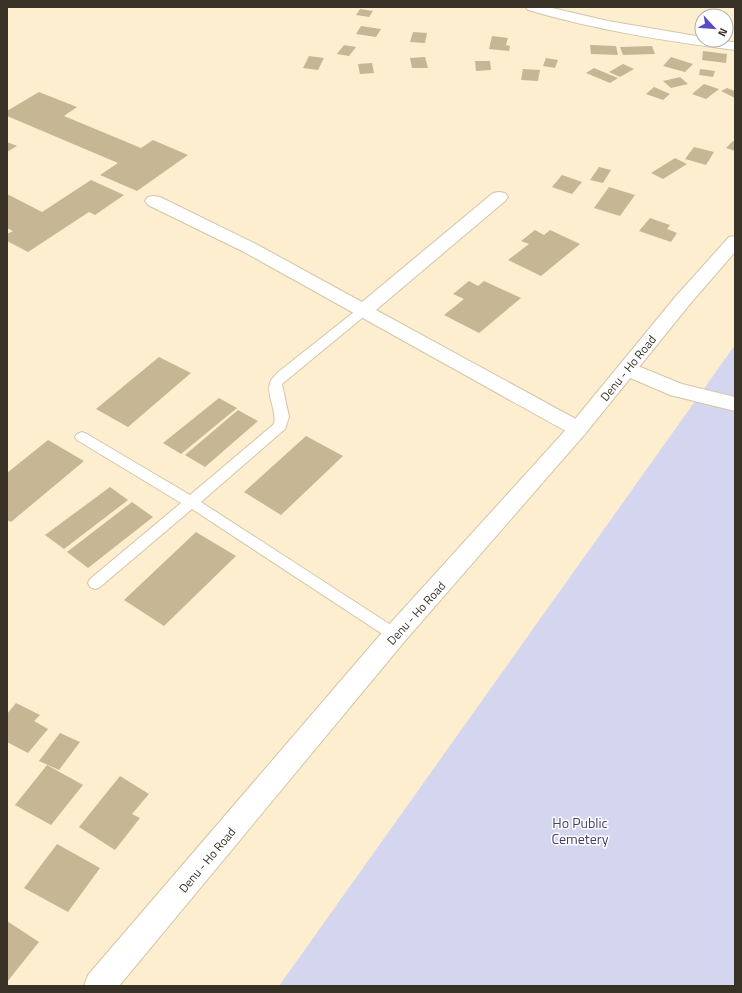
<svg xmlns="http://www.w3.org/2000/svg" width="742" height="993" viewBox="0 0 742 993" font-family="'Titillium Web',sans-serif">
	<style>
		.green { fill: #d4d6f0 }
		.building { fill: #c6b694 }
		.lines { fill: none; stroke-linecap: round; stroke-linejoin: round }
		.lane-casing { stroke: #d4c5a7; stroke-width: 2 }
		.street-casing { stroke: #d4c5a7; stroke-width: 2 }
		.primary-casing { stroke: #d4c5a7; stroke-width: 2 }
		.lane { fill: #fff; fill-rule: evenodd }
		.street { fill: #fff; fill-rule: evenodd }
		.primary { fill: #fff; fill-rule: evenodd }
		.labels { text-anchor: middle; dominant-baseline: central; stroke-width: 3; stroke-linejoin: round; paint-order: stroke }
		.street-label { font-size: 12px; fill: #383226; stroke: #fff }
		.near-park-label { font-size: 14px; fill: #3f3e6d; stroke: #fff }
	</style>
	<rect width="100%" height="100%" fill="#fdeecf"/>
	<!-- green -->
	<path class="green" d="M735,345v641h-456z"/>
	<!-- building -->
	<path class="building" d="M360,9l13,2 -4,6 -13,-2z
		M361,26l20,3 -5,8 -20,-3z
		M413,32l14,1 -2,10 -15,-1z
		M492,36l16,2 -2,7 4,1 -1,5 -20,-2z
		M344,45l12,2 -7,9 -12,-2z
		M590,45l26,1 2,9 -27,-1z
		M652,46l3,8 -32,1 -3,-8z
		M703,51l24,3 -1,9 -24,-3z
		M309,56l15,2 -6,12 -15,-2z
		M425,57l3,11h-16l-2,-10z
		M671,57l22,7 -8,8 -22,-6z
		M546,58l12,2 -3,8 -12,-2z
		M475,61h15l1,9 -15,1z
		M372,63l2,10 -14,1 -2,-10z
		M623,64l11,5 -14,8 -11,-5z
		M594,68l24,10 -8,5 -24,-10z
		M523,69l17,1 -2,11 -17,-1z
		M700,69l15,2 -2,6 -14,-2z
		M680,77l8,7 -17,4 -8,-7z
		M704,84l15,5 -13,10 -14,-5z
		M654,87l16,7 -7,6 -17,-6z
		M727,88l8,3v7l-14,-7z
		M39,92l38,15 -13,9 77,32 12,-8 35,15 -51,36 -37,-16 18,-12 -111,-47v-5z
		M733,141l2,1v9l-9,-3z
		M7,142l10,4 -10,6z
		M694,147l20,5 -8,13 -21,-6z
		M675,158l12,6 -24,15 -12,-6z
		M599,167l12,3 -8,13 -13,-3z
		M562,175l20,7 -10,12 -20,-7z
		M91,180l33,15 -29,20 -6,-3 -61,40 -21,-11v-7l6,-3 -6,-3v-34l35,18z
		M609,187l26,8 -15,21 -26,-8z
		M650,218l20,7 -3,4 10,4 -6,9 -32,-11z
		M535,230l9,5 6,-5 30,14 -39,32 -33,-16 21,-16 -8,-3z
		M469,281l9,5 6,-5 37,17 -42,35 -35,-18 20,-16 -11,-5z
		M159,357l32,16 -63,54 -32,-18z
		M219,398l18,10 -56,46 -18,-11z
		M238,410l20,11 -53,46 -20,-12z
		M306,436l37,20 -62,59 -37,-23z
		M48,440l36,21 -73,61 -4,-2v-47z
		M110,487l18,13 -64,49 -19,-14z
		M132,502l21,15 -65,51 -21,-16z
		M196,532l40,24 -72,70 -40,-26z
		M16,703l24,12 -6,6 14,8 -20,24 -21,-11v-28z
		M60,733l20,9 -21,28 -20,-9z
		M47,765l36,20 -32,40 -36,-20z
		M120,776l29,18 -17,20 8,4 -25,32 -36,-23z
		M57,844l43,24 -32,44 -44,-24z
		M7,921l32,21 -32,40z"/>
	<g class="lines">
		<defs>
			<path id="lane" d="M363,307l4,1 2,3 -2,3 -85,70 7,33 -4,12 -84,73 199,129 3,4 -3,4 -5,2 -5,-2 -198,-130 -92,78 -5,2 -5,-2 -2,-4 2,-4 91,-76 -104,-63 -2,-3 2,-3 5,-2 5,2 103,61 84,-71c3,-14 -8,-29 -4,-41 1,-4 5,-7 7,-10l82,-65z"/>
			<path id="street" d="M526,7h22l60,14 94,16v3l33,2v8c-70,-9 -139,-20 -207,-40z
				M499,192l6,1 3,4 -3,4 -129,109 209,114 3,5 -3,5 -7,2 -7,-2 -327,-182 -96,-47 -3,-4 3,-4 6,-1 6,1 96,47 106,58 131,-109z
				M628,362l54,22 53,13v14l-65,-16 -49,-21 -3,-5 3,-5z"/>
			<path id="primary" d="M735,236v16l-45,52 -105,130 -181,208 -285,344h-35l4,-11 298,-347 185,-204 105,-128 53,-59z"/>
		</defs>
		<!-- lane casing -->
		<use href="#lane" class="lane-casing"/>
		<!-- street casing -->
		<use href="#street" class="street-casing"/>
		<!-- primary casing -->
		<use href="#primary" class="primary-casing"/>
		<!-- lane -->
		<use href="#lane" class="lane"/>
		<!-- street -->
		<use href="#street" class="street"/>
		<!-- primary -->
		<use href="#primary" class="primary"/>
	</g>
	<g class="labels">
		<!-- street labels -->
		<g class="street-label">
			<text transform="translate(628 368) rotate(-51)">Denu - Ho Road</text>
			<text transform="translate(416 613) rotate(-48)">Denu - Ho Road</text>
			<text transform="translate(207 860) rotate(-50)">Denu - Ho Road</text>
		</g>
		<!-- near-park labels -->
		<g class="near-park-label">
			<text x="580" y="822">Ho Public<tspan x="580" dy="16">Cemetery</tspan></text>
		</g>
	</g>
	<!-- border -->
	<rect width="742" height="993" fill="none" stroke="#383226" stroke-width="16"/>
	<!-- north arrow -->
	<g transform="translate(714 28) rotate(116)"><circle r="19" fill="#ffffff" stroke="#afada8"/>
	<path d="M0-3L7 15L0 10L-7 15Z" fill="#594cc4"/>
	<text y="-6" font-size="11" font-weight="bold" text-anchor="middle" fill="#383226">N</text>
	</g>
</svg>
